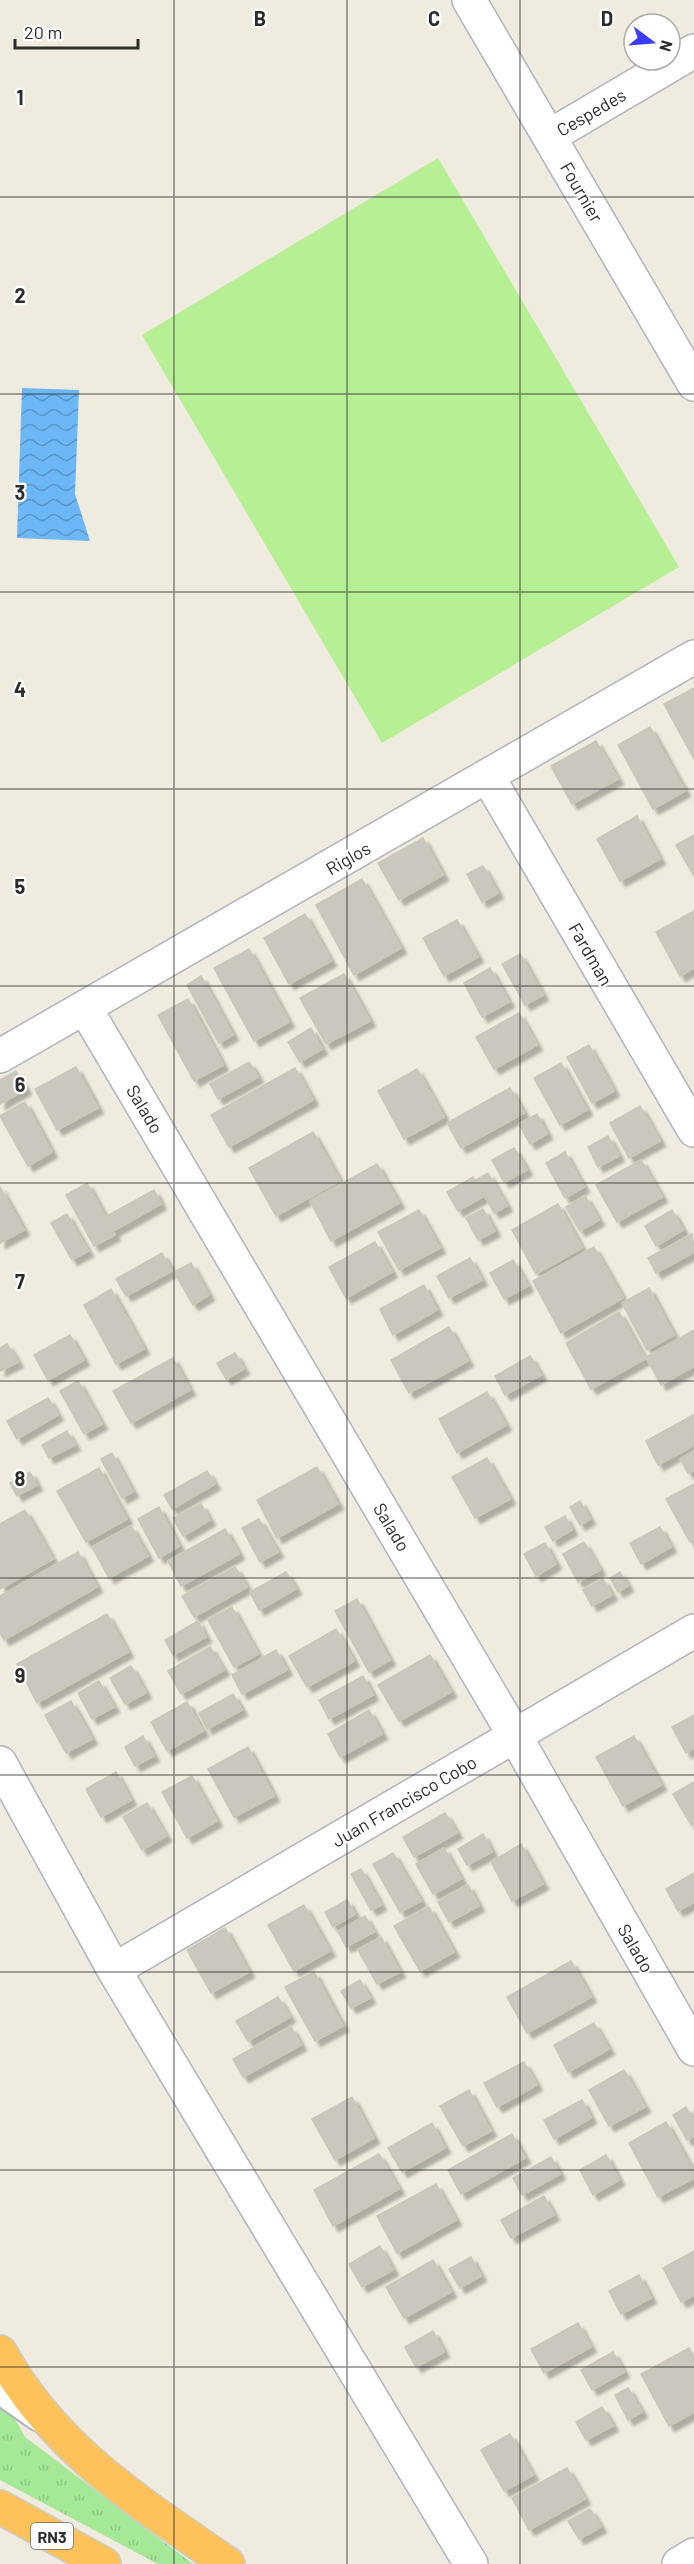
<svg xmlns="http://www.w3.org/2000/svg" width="694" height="2564" viewBox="0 0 694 2564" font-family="Barlow,sans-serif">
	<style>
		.grass { fill: url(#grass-tufts) }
		.pitch { fill: #b7ef94 }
		.water { fill: url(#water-waves) }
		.building { fill: #cac7be; stroke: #cac7b7; stroke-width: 1.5; filter: url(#shadow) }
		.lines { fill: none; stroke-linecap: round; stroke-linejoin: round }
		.lane-casing { stroke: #b2b2c1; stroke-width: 26 }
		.street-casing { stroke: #b2b2c1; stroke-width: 36 }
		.highway-casing { stroke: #ccc; stroke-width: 36 }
		.lane { stroke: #fff; stroke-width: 22 }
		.street { stroke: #fff; stroke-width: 33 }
		.highway { stroke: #ffc159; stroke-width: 33 }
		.grid { fill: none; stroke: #2c2c2c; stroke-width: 1.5; stroke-opacity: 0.55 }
		.labels { text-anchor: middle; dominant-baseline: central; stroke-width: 4.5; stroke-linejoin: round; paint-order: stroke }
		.shield { fill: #fff; stroke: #6b6b6b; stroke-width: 1.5 }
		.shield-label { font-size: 16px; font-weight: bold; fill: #2c2c2c }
		.street-label { font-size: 18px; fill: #2c2c2c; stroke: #fff }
		.grid-label { font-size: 20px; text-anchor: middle; font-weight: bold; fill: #2c2c2c; stroke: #fff; stroke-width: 4.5; stroke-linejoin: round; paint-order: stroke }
	</style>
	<defs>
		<pattern id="grass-tufts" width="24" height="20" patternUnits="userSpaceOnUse" patternTransform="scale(1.5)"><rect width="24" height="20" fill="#a4e898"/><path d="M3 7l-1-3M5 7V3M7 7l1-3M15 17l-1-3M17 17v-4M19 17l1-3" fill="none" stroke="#8dc783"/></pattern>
		<pattern id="water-waves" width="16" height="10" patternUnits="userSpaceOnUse" patternTransform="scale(1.5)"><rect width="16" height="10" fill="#6cb7f5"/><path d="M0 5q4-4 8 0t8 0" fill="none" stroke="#5995c7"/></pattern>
		<filter id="shadow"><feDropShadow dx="5.5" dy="5.5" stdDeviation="1.5" flood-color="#0004"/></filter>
	</defs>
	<rect width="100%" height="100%" fill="#efebde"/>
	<!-- grass -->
	<path class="grass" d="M0,2393l25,44 168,127h-35l-158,-84z"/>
	<!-- pitch -->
	<path class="pitch" d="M438,158l241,409 -297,176 -240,-408z"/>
	<!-- water -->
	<path class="water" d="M22,388l57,2 -4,104 15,47 -73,-3z"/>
	<!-- building -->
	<path class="building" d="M694,688v71l-30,-55z
		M650,727l35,64 -32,18 -35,-64z
		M596,741l22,38 -46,25 -21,-38z
		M637,816l23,43 -40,22 -23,-42z
		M694,835v41l-18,-31z
		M423,838l20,37 -44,25 -21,-37z
		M483,866l15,27 -16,9 -15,-28z
		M362,879l39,69 -47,27 -38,-70z
		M694,911v57l-14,8 -24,-44z
		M305,914l26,47 -42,23 -25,-46z
		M457,920l21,37 -34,19 -21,-38z
		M249,949l40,73 -35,19 -40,-73z
		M520,954l23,41 -18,10 -23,-41z
		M490,968l19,34 -27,15 -18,-34z
		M344,974l26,47 -44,23 -26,-46z
		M201,976l32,59 -14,8 -32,-58z
		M188,999l35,66 -29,16 -36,-66z
		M519,1013l18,32 -43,24 -18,-32z
		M311,1028l11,21 -22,13 -12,-20z
		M589,1045l25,46 -22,12 -25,-46z
		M249,1062l9,15 -40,22 -8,-15z
		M561,1063l26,47 -27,15 -26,-47z
		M76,1067l22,41 -41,22 -22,-41z
		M295,1068l18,32 -84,47 -18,-32z
		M417,1069l27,48 -40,22 -26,-48z
		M16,1071l10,18 -26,15v-24z
		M510,1088l14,25 -63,35 -14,-25z
		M25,1102l27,50 -24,14 -28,-50z
		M640,1106l20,35 -31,17 -19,-35z
		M537,1114l10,20 -17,10 -11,-20z
		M313,1132l27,49 -64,35 -27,-48z
		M608,1136l11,20 -21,11 -10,-20z
		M514,1148l13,22 -23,12 -12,-22z
		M565,1152l19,35 -19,11 -19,-35z
		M641,1160l21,37 -45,25 -21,-37z
		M377,1164l22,39 -68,38 -21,-40z
		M488,1173l19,33 -13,7 -18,-33z
		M473,1177l11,19 -26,15 -11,-19z
		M87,1183l28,52 -21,11 -28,-51z
		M0,1187l24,43 -24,13z
		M154,1190l7,14 -48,27 -8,-14z
		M585,1196l14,24 -19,11 -14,-24z
		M558,1204l24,44 -46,26 -24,-44z
		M483,1209l12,22 -17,9 -12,-22z
		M419,1210l21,38 -41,22 -21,-38z
		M672,1210l11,20 -27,16 -11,-20z
		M67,1214l21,37 -16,9 -21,-37z
		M692,1234l2,18 -38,21 -8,-15z
		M375,1242l17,30 -46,26 -17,-31z
		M594,1247l29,51 -62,35 -28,-52z
		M162,1253l10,18 -46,25 -10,-17z
		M470,1258l12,22 -33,18 -12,-22z
		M513,1260l15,26 -24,13 -14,-26z
		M191,1263l18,32 -16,10 -19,-33z
		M424,1285l13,25 -44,25 -13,-26z
		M649,1288l25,47 -27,15 -25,-47z
		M111,1289l33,60 -28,15 -32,-59z
		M619,1312l26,47 -54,30 -25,-46z
		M449,1327l19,34 -59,32 -18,-33z
		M694,1330v36l-33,19 -15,-28z
		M70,1335l14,25 -36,20 -14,-25z
		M7,1344l11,18 -18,9v-23z
		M235,1353l9,16 -18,10 -9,-16z
		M530,1356l11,19 -36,20 -10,-19z
		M173,1358l17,32 -59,33 -18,-32z
		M78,1381l24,43 -18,10 -24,-43z
		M487,1392l19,33 -49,28 -18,-34z
		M48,1398l10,17 -41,24 -10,-18z
		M693,1415l1,30 -36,20 -12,-24z
		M67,1431l8,14 -26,13 -7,-13z
		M694,1451v19l-6,3 -8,-14z
		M112,1453l21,39 -11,6 -21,-39z
		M487,1458l23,41 -35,19 -23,-41z
		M317,1467l21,37 -61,34 -20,-38z
		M99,1468l28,51 -41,23 -29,-51z
		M207,1471l8,13 -43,25 -8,-14z
		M30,1472l7,13 -20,11 -7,-13z
		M694,1484v56l-4,2 -24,-43z
		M580,1501l10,18 -10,6 -10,-18z
		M201,1504l9,16 -27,16 -10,-18z
		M159,1507l20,39 -20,12 -21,-39z
		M25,1510l28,49 -53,30v-65z
		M565,1516l7,14 -19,11 -8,-14z
		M259,1519l19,33 -18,10 -18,-34z
		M131,1526l17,30 -39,22 -17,-31z
		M660,1527l11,20 -30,17 -11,-21z
		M225,1529l14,25 -58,32 -13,-25z
		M584,1542l16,28 -22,12 -15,-28z
		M545,1543l11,21 -20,12 -12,-22z
		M78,1552l19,35 -93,53 -4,-7v-37z
		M235,1567l12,20 -53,30 -12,-21z
		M286,1572l10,17 -37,21 -9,-18z
		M620,1572l8,14 -10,6 -8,-14z
		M603,1579l9,16 -20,11 -9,-16z
		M357,1599l33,61 -21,12 -34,-61z
		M232,1607l26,47 -24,13 -26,-47z
		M107,1614l21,38 -91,51 -20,-39z
		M198,1621l8,16 -33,18 -8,-15z
		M336,1629l18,32 -47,26 -18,-31z
		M210,1647l14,23 -43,24 -13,-23z
		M276,1650l11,20 -45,24 -10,-19z
		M430,1655l21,37 -52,29 -21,-36z
		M131,1666l15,27 -21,11 -15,-26z
		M363,1676l10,19 -44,24 -10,-19z
		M99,1681l15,26 -22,12 -14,-26z
		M233,1694l9,16 -35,19 -8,-16z
		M71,1701l21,38 -26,14 -21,-38z
		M187,1702l16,29 -36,20 -16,-29z
		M369,1710l13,24 -42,23 -12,-23z
		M694,1715v33l-8,5 -14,-26z
		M143,1736l11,20 -19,10 -10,-19z
		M634,1736l27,49 -38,21 -27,-49z
		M248,1747l26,49 -40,21 -26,-48z
		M116,1772l15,28 -30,17 -15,-28z
		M192,1776l25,45 -30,17 -25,-46z
		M694,1782v41l-3,2 -18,-31z
		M147,1803l19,33 -24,14 -19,-33z
		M445,1813l12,20 -43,24 -11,-20z
		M483,1834l9,18 -25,13 -9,-16z
		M521,1844l22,40 -31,17 -21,-39z
		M444,1848l17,31 -28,15 -17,-30z
		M393,1853l28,48 -21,11 -27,-48z
		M361,1869l20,36 -10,5 -20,-36z
		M694,1873v29l-16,9 -12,-22z
		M468,1885l11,21 -30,16 -11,-20z
		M347,1900l8,14 -22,13 -8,-15z
		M304,1905l26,46 -36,20 -26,-46z
		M429,1907l25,45 -34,19 -26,-45z
		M365,1916l9,16 -28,15 -8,-16z
		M225,1928l24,44 -38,21 -24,-43z
		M381,1937l19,35 -23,12 -19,-34z
		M571,1961l20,36 -64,36 -20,-36z
		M314,1972l29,54 -28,15 -30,-54z
		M360,1980l10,18 -19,10 -10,-17z
		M278,1997l12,20 -42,24 -12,-20z
		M594,2023l15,26 -41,23 -14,-27z
		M291,2027l10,18 -58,32 -10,-18z
		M524,2062l13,23 -40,22 -13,-24z
		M624,2070l21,37 -36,19 -20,-36z
		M469,2090l22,41 -28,15 -23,-40z
		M352,2097l22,41 -39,22 -23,-41z
		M582,2100l9,18 -37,21 -10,-19z
		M686,2107l8,14v15l-7,4 -14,-25z
		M666,2122l28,51v5l-36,19 -29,-54z
		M432,2123l13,25 -43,24 -14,-24z
		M512,2134l13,24 -64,36 -13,-24z
		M379,2154l20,35 -66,37 -19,-36z
		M606,2155l13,25 -26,15 -13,-25z
		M551,2157l9,17 -38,21 -9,-17z
		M436,2184l20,36 -59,33 -20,-37z
		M544,2196l10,19 -43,23 -10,-18z
		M380,2246l13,24 -31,17 -13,-23z
		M694,2251v44l-13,7 -18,-34z
		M471,2257l10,19 -21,12 -11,-19z
		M433,2260l18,32 -47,26 -18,-31z
		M639,2275l12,23 -30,16 -12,-23z
		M578,2323l13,24 -47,26 -13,-24z
		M433,2331l11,21 -28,15 -11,-20z
		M689,2348l5,9v55l-25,14 -28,-52z
		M613,2352l11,20 -32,18 -11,-20z
		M628,2388l14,24 -14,8 -13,-25z
		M602,2407l11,19 -27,14 -10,-18z
		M510,2434l23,41 -29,16 -23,-41z
		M567,2468l18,31 -56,31 -17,-32z
		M590,2509l11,18 -22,12 -11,-18z"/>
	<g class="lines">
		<defs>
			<path id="lane" d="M0,2393l37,26"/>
			<path id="street" d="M469,0l225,384
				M550,136l144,-85
				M488,777l206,353
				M85,1008l430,728 179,313
				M0,1056l694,-399
				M0,1763l114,207 357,594
				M114,1970l580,-339
				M679,2564l15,-9"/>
			<path id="highway" d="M0,2352c55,99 138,149 228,212
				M0,2507l104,57"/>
		</defs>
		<!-- lane casing -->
		<use href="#lane" class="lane-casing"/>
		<!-- street casing -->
		<use href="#street" class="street-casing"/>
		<!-- highway casing -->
		<use href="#highway" class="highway-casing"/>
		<!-- lane -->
		<use href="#lane" class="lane"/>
		<!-- street -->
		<use href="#street" class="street"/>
		<!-- highway -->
		<use href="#highway" class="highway"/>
	</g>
	<!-- grid -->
	<path class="grid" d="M174,0v2564M347,0v2564M520,0v2564M0,197h694M0,394h694M0,592h694M0,789h694M0,986h694M0,1183h694M0,1381h694M0,1578h694M0,1775h694M0,1972h694M0,2170h694M0,2367h694"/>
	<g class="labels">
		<!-- shield labels -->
		<rect class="shield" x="31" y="2523" width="42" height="26" rx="4.5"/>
		<g class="shield-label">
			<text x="52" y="2536">RN3</text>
		</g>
		<!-- street labels -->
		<g class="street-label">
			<text transform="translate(591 112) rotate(-30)">Cespedes</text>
			<text transform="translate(582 192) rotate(60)">Fournier</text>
			<text transform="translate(348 858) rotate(-30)">Riglos</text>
			<text transform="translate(591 954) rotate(60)">Fardman</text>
			<text transform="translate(145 1109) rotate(59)">Salado</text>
			<text transform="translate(392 1527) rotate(59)">Salado</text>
			<text transform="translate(404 1801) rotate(-30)">Juan Francisco Cobo</text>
			<text transform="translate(636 1948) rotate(60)">Salado</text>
		</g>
	</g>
	<g class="grid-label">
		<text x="260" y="26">B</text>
		<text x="434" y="26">C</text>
		<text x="607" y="26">D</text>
		<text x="20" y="105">1</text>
		<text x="20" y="303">2</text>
		<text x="20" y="500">3</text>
		<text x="20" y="697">4</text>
		<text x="20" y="894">5</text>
		<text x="20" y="1092">6</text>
		<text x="20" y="1289">7</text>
		<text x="20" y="1486">8</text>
		<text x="20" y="1683">9</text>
	</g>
	<!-- north arrow -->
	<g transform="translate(652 42) rotate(106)"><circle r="28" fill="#ffffff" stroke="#ababab" stroke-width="1.5"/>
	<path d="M0-4.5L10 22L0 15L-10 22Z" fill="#3c3bff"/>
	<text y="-9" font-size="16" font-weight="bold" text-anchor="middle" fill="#2c2c2c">N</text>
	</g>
	<!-- scale -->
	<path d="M15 39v9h123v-9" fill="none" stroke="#2c2c2c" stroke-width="3"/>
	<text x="24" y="39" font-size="18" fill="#2c2c2c" stroke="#ffffff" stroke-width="4.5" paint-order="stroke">20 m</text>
</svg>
